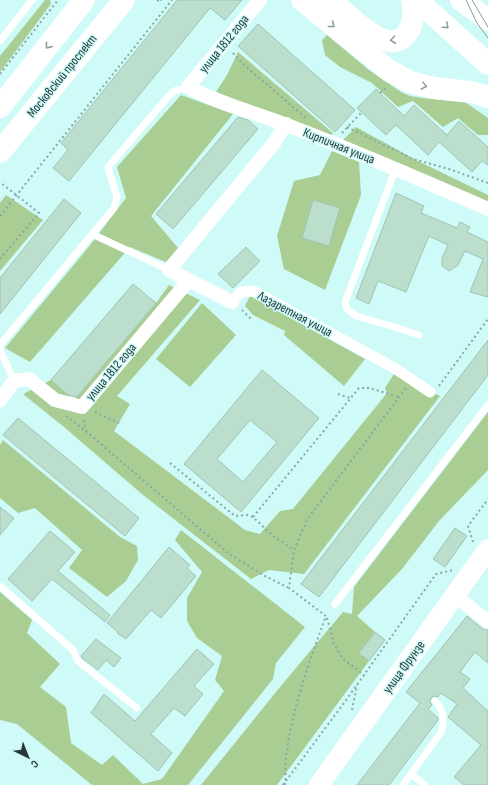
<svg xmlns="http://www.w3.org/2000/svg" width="488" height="785" viewBox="0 0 488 785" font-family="'Sofia Sans Condensed',sans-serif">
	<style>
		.green { fill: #a9cd92 }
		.building { fill: #bcdfcd; stroke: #a0c3b2; fill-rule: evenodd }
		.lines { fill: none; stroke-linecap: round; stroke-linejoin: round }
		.path { stroke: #88a8a7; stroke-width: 2; stroke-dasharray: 2 3; stroke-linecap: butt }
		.service { stroke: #fff; stroke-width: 7 }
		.pedestrian { stroke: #fff; stroke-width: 11 }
		.minor { stroke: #fff; stroke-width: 14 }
		.secondary { stroke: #fff; stroke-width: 20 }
		.primary { stroke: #fff; stroke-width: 22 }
		.tram { stroke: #7f9f9e; stroke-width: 1 }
		.oneway { stroke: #939c9c }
		.labels { text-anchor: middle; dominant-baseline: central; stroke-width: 3; stroke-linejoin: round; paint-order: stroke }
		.street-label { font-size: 13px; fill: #273838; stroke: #cefaf8 }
	</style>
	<rect width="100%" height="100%" fill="#cefaf8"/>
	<!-- green -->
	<path class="green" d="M45,0h5l1,4 -51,68v-16z
		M327,35l42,35 32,22 9,4 12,2 43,4 23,16v17h-10l-20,-17 -15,9 -30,-26 -15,6 -26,-24 -32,-16 -15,-12 -3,-15z
		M238,52l95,81 -4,5 -113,-46 11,-17z
		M181,95l52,19 -82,102 27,32 -12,14 -36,-15 -100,115 -25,-14 82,-99 39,-51 -9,-31z
		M356,127l62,34 70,34v10l-145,-65z
		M332,151l27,11 2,33 -36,95 -41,-21 -7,-33 17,-55 26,-6z
		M6,195l37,25 -43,51v-68z
		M169,285l31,15 -83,96 13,8 -16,27 131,99 15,4 20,-23 13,-2 94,-116 -2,-5 9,-14 46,22 -136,178 -35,-4 -18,9 -108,-84 -79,-68 -41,-33 28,-14 23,20 82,-97z
		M250,296l115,63 -21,27 -60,-51 1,-4 -32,-16 -8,-9z
		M202,303l34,32 -46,52 -34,-28z
		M488,412v58l-49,51 -37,48 -45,47 18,16 -16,21 10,8 -92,124h-76l79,-98 63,-75 9,2 2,-27z
		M3,440l117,97 17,9 1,14 -12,21 -19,16 -38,-29 13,-18 -47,-42 -17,5 -18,-15v-53z
		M181,530l124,97 -29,36 -3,16 -85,106h-96l-75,-61 -17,-4v-128l32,28 -5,13 33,31 -20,23 26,20 5,36 31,22 11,-10 30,29 19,-5 62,-88 -9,-11 7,-24 -25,-18 -10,-17v-23l15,-26 -27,-32z"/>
	<!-- building -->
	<path class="building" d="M177,0h65l-17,20 -15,-12 -141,173 -16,-13 15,-18 -7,-7z
		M258,24l97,86 -20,22 -97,-86z
		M376,89l28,27 10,-11 33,30 12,-14 29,26v18l-6,-4 -10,11 -33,-30 -11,13 -32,-30 -10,10 -29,-27z
		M238,117l10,3 10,9 -85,100 -17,-15z
		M396,193l28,13 -3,7 36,15 3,-6 10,5 -3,5 21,10v55l-18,-5 13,-33 -18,-8 -7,14 -9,6 -7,-5v-8l6,-13 -19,-9 -23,56 -28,-11 -9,23 -13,-6z
		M64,199l17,14 -81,101v-36z
		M313,200l27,8 -11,38 -27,-8z
		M246,247l14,14 -27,27 -15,-14z
		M133,284l23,19 -79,94 -9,-2 -17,-15z
		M488,340v35l-169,222 -18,-13z
		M262,370l57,48 -78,94 -57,-48zM250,420l27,22 -34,40 -26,-23z
		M18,418l121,100 -14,18 -122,-101z
		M0,507l14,11 -14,17z
		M455,528l12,8 -22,31 -12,-8z
		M50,531l25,21 -17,19 52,44 -5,7 -53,-43 -20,22 -24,-22z
		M169,547l21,18 -3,3 9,8 -35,42 -10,-8 -25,29 -9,-6 1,-1 -11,-9z
		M467,616l16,13 5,1v33l-13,-11 -15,20 10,7 -7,9 25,23v74h-24l-10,-8 27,-32 -33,-28 9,-13 -16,-11 -3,4 -4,-1 -3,2 -1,4 2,3 -4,4 10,9v2l-49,65h-32l63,-82 -14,-11z
		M375,632l10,8 -16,21 -10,-8z
		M96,639l25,19 -7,9 -8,-7 -8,10 -16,-12 -1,-2z
		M197,649l17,15 -20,22 9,8 -18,22 -11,-8 -23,26 21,19 -14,18 -67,-58 13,-19 31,27z"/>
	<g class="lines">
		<!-- path -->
		<path class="path" d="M157,0l3,2 1,-2
			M233,53l10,11 63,54
			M0,74l58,-74
			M380,93l6,-5
			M347,127l66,32 36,10 39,14
			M342,133l20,-21
			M0,216l172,-216
			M0,259l39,-46 -38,-30
			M242,310l9,9
			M439,386l49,-67
			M338,394l12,4
			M95,412l24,11
			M66,416l21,16 141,121 35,22 26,13
			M84,420l2,11
			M170,463l65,53 12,-1 6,2 19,18 22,15
			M253,517l106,-129h10l30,9
			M473,542l-5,-16 20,-27
			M327,618l7,26 9,15 21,16
			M352,710l5,-25
			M283,785l61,-82 92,-129 17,-4
			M285,785c1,-9 0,-19 1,-28 6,-48 23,-95 40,-141l-37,-28 5,-38 14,-32 98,-130"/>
		<!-- service -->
		<path class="service" d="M0,41l32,-41
			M396,168l-51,134 2,7 9,7 32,9 31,10
			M92,234l77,36
			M0,345l114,-137 3,-11 -9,-30 58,-68 8,-8 14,-4
			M0,350l14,31
			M0,586l73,64 5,11 59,47
			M335,604l153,-199
			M411,774l14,11
			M403,785l39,-54c2,-12 2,-21 -7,-30"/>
		<!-- pedestrian -->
		<path class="pedestrian" d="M232,302l9,-10 13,-1 142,78 34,23"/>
		<!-- minor -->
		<path class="minor" d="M260,0l-72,87c31,17 66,25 99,38 68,26 135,55 201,84
			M232,302l-63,-32 105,-127 12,-19
			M0,400l14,-19 15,-2 26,21 27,7 107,-127
			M456,596l32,26"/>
		<!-- secondary -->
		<path class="secondary" d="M319,785l169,-236"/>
		<!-- primary -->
		<path class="primary" d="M302,0l86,70 22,12 24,6 37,4 17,5
			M331,0c15,13 58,60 76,33 7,-9 7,-22 5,-33
			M417,0l71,64
			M461,0l27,20
			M0,107l84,-107
			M0,152l124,-152"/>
		<!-- tram -->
		<path class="tram" d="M466,0l11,23 11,15
			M472,0l16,27"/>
	</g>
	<!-- one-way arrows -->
	<defs><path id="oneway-chevron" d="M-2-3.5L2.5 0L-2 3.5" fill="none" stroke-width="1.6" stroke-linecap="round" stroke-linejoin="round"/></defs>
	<g class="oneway">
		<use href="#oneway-chevron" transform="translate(332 25) rotate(39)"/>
		<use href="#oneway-chevron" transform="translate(446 26) rotate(42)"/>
		<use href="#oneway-chevron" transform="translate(393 40) rotate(173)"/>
		<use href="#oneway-chevron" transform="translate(48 46) rotate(129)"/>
		<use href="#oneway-chevron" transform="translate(424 86) rotate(14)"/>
	</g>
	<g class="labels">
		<!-- street labels -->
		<g class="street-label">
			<text transform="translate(224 44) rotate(-51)">улица 1812 года</text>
			<text transform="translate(62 76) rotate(-51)">Московский проспект</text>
			<text transform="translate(339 146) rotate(22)">Кирпичная улица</text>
			<text transform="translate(295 314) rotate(28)">Лазаретная улица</text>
			<text transform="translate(111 372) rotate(-50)">улица 1812 года</text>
			<text transform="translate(404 667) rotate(-54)">улица Фрунзе</text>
		</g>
	</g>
	<!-- north arrow -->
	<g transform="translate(28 757) rotate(137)" stroke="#cefaf8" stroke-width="3" paint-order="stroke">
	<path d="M0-3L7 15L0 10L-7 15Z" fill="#273838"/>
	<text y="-6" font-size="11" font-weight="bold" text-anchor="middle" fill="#273838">С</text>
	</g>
</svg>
